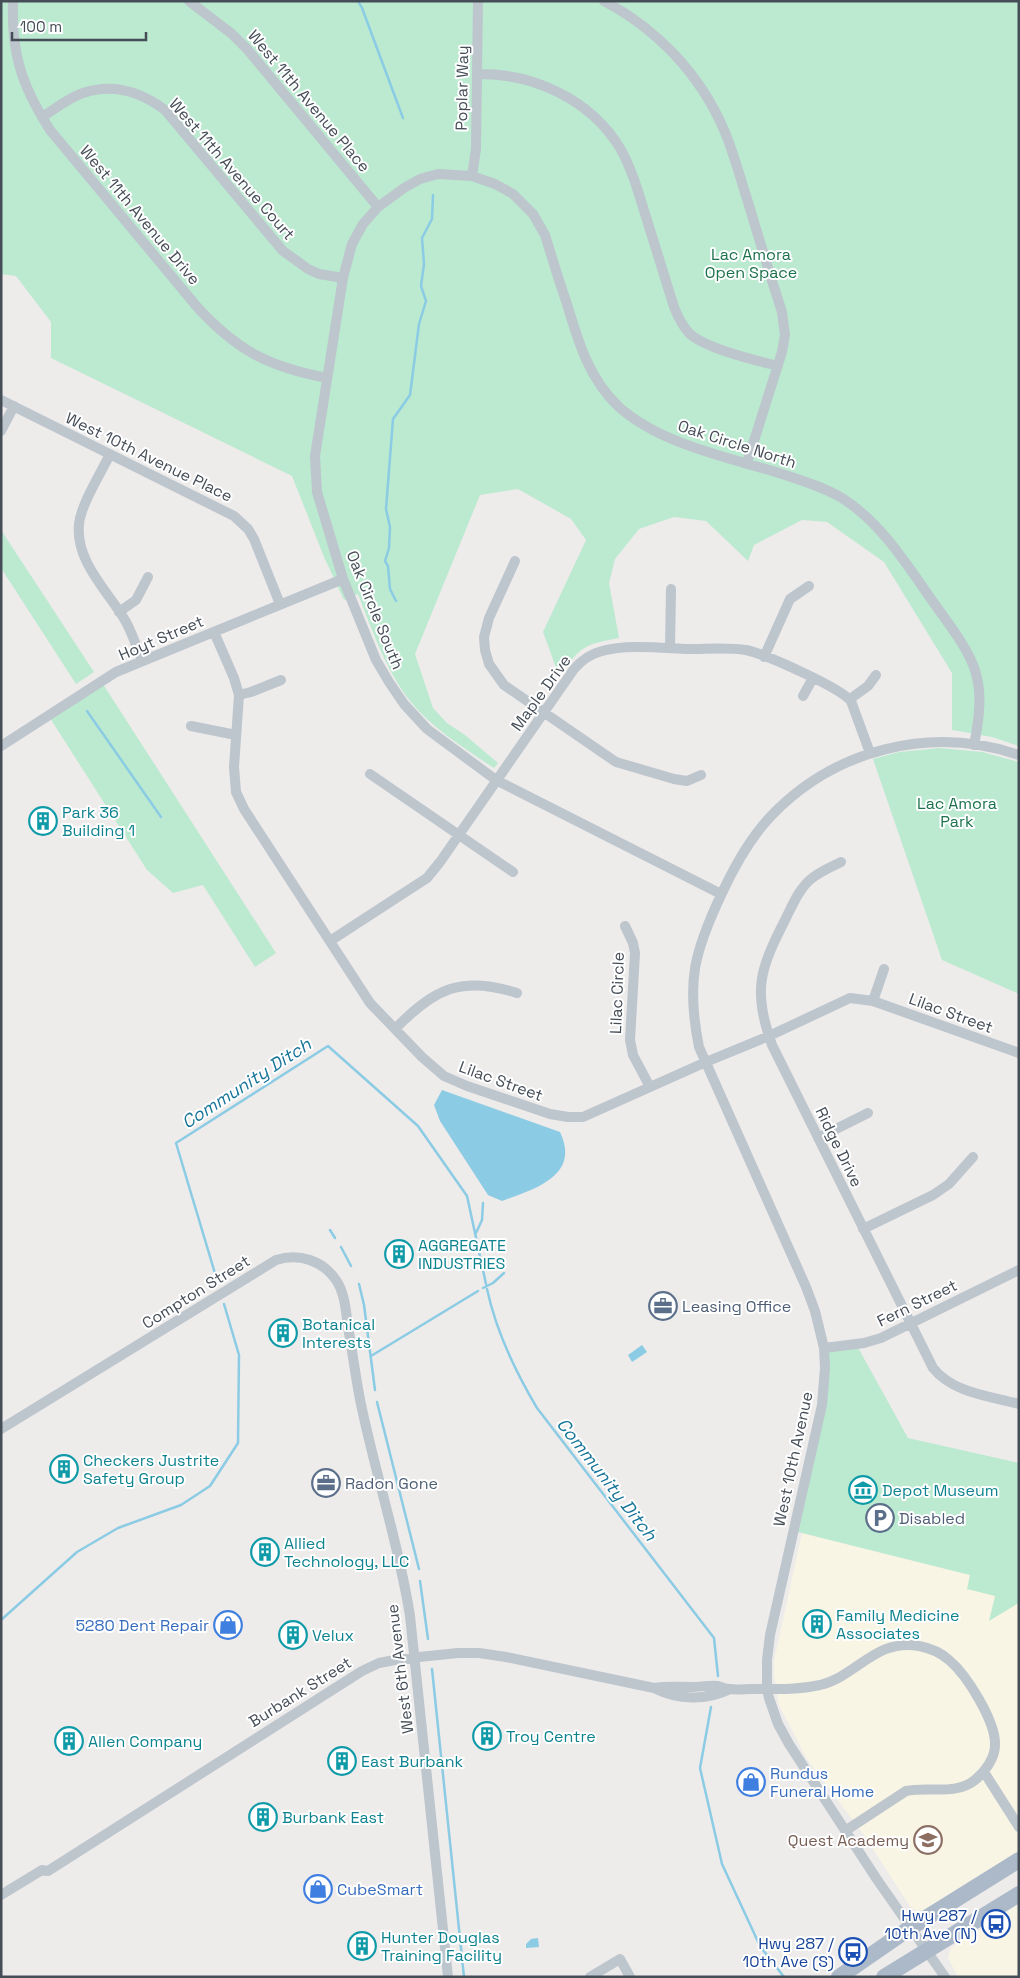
<svg xmlns="http://www.w3.org/2000/svg" width="1020" height="1978" viewBox="0 0 1020 1978" font-family="'Space Grotesk',sans-serif">
	<style>
		.commercial { fill: #f9f5e4 }
		.green { fill: #bbead0 }
		.water { fill: #8bcce4 }
		.lines { fill: none; stroke-linecap: round; stroke-linejoin: round }
		.stream { stroke: #8bcce4; stroke-width: 2.5 }
		.street { stroke: #bdc5cd; stroke-width: 10 }
		.primary { stroke: #acb9c9; stroke-width: 16 }
		.labels { text-anchor: middle; dominant-baseline: central; stroke-width: 4; stroke-linejoin: round; paint-order: stroke }
		.street-label { font-size: 16px; fill: #454d57; stroke: #fff }
		.park-label { font-size: 16px; fill: #1c724d; stroke: #fff }
		.culture-label { font-size: 16px; fill: #0d838f; stroke: #fff; text-anchor: start }
		.service-label { font-size: 16px; fill: #4e5e75; stroke: #fff; text-anchor: start }
		.shop-label { font-size: 16px; fill: #366cbe; stroke: #fff; text-anchor: start }
		.education-label { font-size: 16px; fill: #785e54; stroke: #fff; text-anchor: end }
		.transit-label { font-size: 16px; fill: #164399; stroke: #fff; text-anchor: end }
		.water-label { font-size: 18px; font-style: italic; fill: #167599; stroke: #fff }
	</style>
	<rect width="100%" height="100%" fill="#eeebeb"/>
	<!-- commercial -->
	<path class="commercial" d="M802,1533l204,51 13,19v248l-96,59 -7,1 -7,-6 -45,-70 -57,-76 -28,-54 -5,-30v-14z
		M1019,1904v73h-61l-10,-19 3,-10z"/>
	<!-- green -->
	<path class="green" d="M1,1h1018v745l-27,-9 -40,-7v-57l-68,-111 -57,-40 -25,-2 -48,25 -6,16 -42,-40 -32,-4 -35,12 -24,30 -6,24 10,55c-37,7 -37,8 -60,38l-16,-44 43,-92 -15,-21 -53,-30 -38,6 -65,159 18,54 14,15 18,12 33,28 -4,5c-29,-19 -62,-40 -84,-67 -24,-31 -38,-71 -52,-107l-14,6 -20,-43 -32,-81 -241,-118v-36l-35,-46 -15,-2z
		M1,530l93,142 -18,12 -75,-116z
		M101,681l175,272 -21,14 -52,-82 -30,8 -26,-23 -99,-155z
		M940,748l42,4 37,10v232l-77,-34 -69,-201 26,-7z
		M856,1344l52,94 111,25v140l-30,18 6,-25 -28,-7 3,-14 -176,-44 27,-116 3,-67z"/>
	<!-- water -->
	<path class="water" d="M442,1090l118,42c21,44 -26,57 -58,69l-14,-6 -48,-74 -6,-16z
		M642,1345l5,7 -15,10 -4,-7z
		M538,1938l1,9 -13,1v-4l5,-5z"/>
	<g class="lines">
		<!-- stream -->
		<path class="stream" d="M358,1l4,7 41,110
			M396,601l-6,-12 -2,-23 -3,-5 4,-13 1,-21 -4,-18 7,-90 17,-24 9,-71 7,-23 -5,-15 3,-22 -2,-26 10,-19 1,-24
			M87,711l74,106
			M330,1230l5,8
			M476,1233l6,-13 1,-17
			M341,1247l10,19
			M217,1280l-41,-137 152,-97 90,80 49,70 19,88
			M359,1284l5,21 11,85
			M483,1288l10,-5 11,-10
			M487,1289c9,42 28,82 50,119l177,230 4,38
			M371,1356l107,-65
			M377,1402l42,167
			M420,1581l8,58
			M1,1620l76,-68 41,-24 63,-23 29,-19 28,-43 1,-88 -15,-51
			M432,1669l32,308
			M711,1707l-11,61 22,96 38,82 24,31"/>
		<!-- street -->
		<path class="street" d="M13,1c-2,53 9,85 37,129l148,178c40,43 71,59 129,70
			M189,1l43,33 15,15 131,158
			M604,1c53,28 96,73 120,129 10,23 16,48 24,72 11,37 22,73 34,110l3,23 -3,17 -35,111
			M477,74c56,-1 113,25 143,74 13,23 19,47 27,72 9,29 18,58 27,87 4,10 8,19 16,27 17,15 65,26 88,32
			M42,117c13,-8 26,-19 41,-24 30,-10 58,-1 82,17l118,141 25,18 11,5 24,4
			M472,176l4,-27 2,-148
			M1,400l233,116 14,13 6,10 26,65
			M1,431l13,-25
			M110,454c-9,19 -29,50 -31,70 -4,38 30,68 47,98 7,13 11,26 16,39
			M515,561l-26,57 -5,19 1,13 4,14 15,21 112,77 58,17 13,2 14,-6
			M119,612l17,-12 12,-23
			M214,632l20,46 5,17 -5,72 2,25 8,17 126,194 52,54 22,19 23,10 83,28 18,3h15l123,-55 63,-26 81,-38 23,3 146,52
			M670,648l1,-59
			M764,657l26,-58 19,-13
			M239,695l12,-3 30,-12
			M803,696l10,-18
			M850,699l18,-13 8,-11
			M191,726l45,9
			M1,746l115,-74 227,-93
			M370,774l143,98
			M841,862c-10,5 -22,10 -30,17 -12,10 -18,25 -25,39 -26,51 -34,72 -14,127l161,323c20,25 56,28 86,36
			M721,894l-225,-114 -69,-51 -23,-25 -15,-22 -13,-22 -33,-81 -26,-87 -2,-36 28,-178 9,-34 11,-20 15,-17 26,-19 16,-9 18,-5 34,2 23,8 18,10 20,20 12,21c7,23 14,46 22,69 11,37 22,75 52,103 43,38 109,50 163,67 21,7 41,13 60,24 41,26 66,69 94,108 39,54 52,70 38,139
			M625,926l8,17 2,10 -5,87 3,15 17,32
			M330,941l97,-63 13,-16 134,-193c7,-8 16,-15 28,-18 25,-7 60,-3 87,-2 18,0 39,-2 57,1 19,4 93,37 105,51l19,52
			M873,1001l11,-32
			M395,1029c39,-40 66,-54 122,-36
			M818,1138l50,-25
			M863,1229l70,-34 16,-11 24,-27
			M824,1348l40,-5 17,-5 138,-68
			M1,1429l275,-169c23,-7 46,0 60,20 9,13 10,32 12,47 5,27 8,55 14,82 15,70 37,137 48,207l38,361
			M654,1688c13,-2 25,-1 38,-1 8,0 18,-2 26,-1 4,1 8,3 11,3 7,1 16,0 23,0 22,0 45,1 68,-4 37,-9 56,-47 99,-39 11,2 22,7 30,14 18,15 47,62 46,85 0,13 -10,27 -20,35 -20,16 -46,6 -69,11l-61,40
			M984,1772l35,55
			M1,1895l41,-25 6,1 314,-200 17,-8 21,-4 58,-6h21l27,4 148,31c24,12 52,13 76,1
			M590,1977l30,-18 10,18
			M945,1977l-69,-99 -87,-134 -11,-20 -9,-26 -2,-9v-29l3,-25 52,-230 3,-37 -1,-20 -9,-37 -9,-24 -107,-240c-13,-65 -5,-95 23,-154 13,-28 28,-55 49,-77 64,-67 160,-91 248,-61"/>
		<!-- primary -->
		<path class="primary" d="M839,1977l71,-49 109,-68
			M884,1977l135,-83"/>
	</g>
	<!-- icons -->
	<defs>
		<symbol id="building-ring" viewBox="-11 -11 22 22"><circle r="9.5" fill="#fff" stroke="#0f9aa8" stroke-width="1.5"/><path d="M-4-6H4V6H1V3H-1V6H-4ZM-2.5-4.3h1.7v1.8h-1.7ZM.8-4.3h1.7v1.8H.8ZM-2.5-1h1.7V.8h-1.7ZM.8-1h1.7V.8H.8Z" fill="#0f9aa8"/></symbol>
		<symbol id="office-ring" viewBox="-11 -11 22 22"><circle r="9.5" fill="#fff" stroke="#5c6f8a" stroke-width="1.5"/><path d="M-6-3h4V-5.5h4V-3h4V5H-6ZM-1-4.5V-3h2v-1.5ZM-6 0V1H6V0Z" fill="#5c6f8a"/></symbol>
		<symbol id="museum-ring" viewBox="-11 -11 22 22"><circle r="9.5" fill="#fff" stroke="#0f9aa8" stroke-width="1.5"/><path d="M0-6L6-3V-2H-6V-3ZM-5-1h2V3h-2ZM-1-1h2V3h-2ZM3-1h2V3H3ZM-6 4H6V6H-6Z" fill="#0f9aa8"/></symbol>
		<symbol id="parking-ring" viewBox="-11 -11 22 22"><circle r="9.5" fill="#fff" stroke="#5c6f8a" stroke-width="1.5"/><path d="M-3.5-5.5H1a3.5 3.5 0 0 1 0 7H-1V5.5H-3.5ZM-1-3.4V-.6H.8a1.4 1.4 0 0 0 0-2.8Z" fill="#5c6f8a"/></symbol>
		<symbol id="shop-ring" viewBox="-11 -11 22 22"><circle r="9.5" fill="#fff" stroke="#3f7fe0" stroke-width="1.5"/><path d="M-5-2.5h2.3a2.7 3.5 0 0 1 5.4 0H5L5.5 6h-11ZM-1.5-2.5h3a1.5 2.3 0 0 0-3 0Z" fill="#3f7fe0"/></symbol>
		<symbol id="school-ring" viewBox="-11 -11 22 22"><circle r="9.5" fill="#fff" stroke="#8d6e63" stroke-width="1.5"/><path d="M0-5L7-2L0 1L-7-2ZM-4 1L0 2.5L4 1V4Q0 6-4 4Z" fill="#8d6e63"/></symbol>
		<symbol id="bus-ring" viewBox="-11 -11 22 22"><circle r="9.5" fill="#fff" stroke="#1a4fb4" stroke-width="1.5"/><path d="M-5-6H5V4H4V6H2V4H-2V6H-4V4H-5ZM-3.5-4V0h7V-4ZM-3.5 1.2v1.5H-2V1.2ZM2 1.2v1.5H3.5V1.2Z" fill="#1a4fb4"/></symbol>
	</defs>
	<g fill-rule="evenodd">
		<use href="#building-ring" x="27" y="805" width="32" height="32"/>
		<use href="#building-ring" x="383" y="1238" width="32" height="32"/>
		<use href="#office-ring" x="647" y="1290" width="32" height="32"/>
		<use href="#building-ring" x="267" y="1317" width="32" height="32"/>
		<use href="#building-ring" x="48" y="1453" width="32" height="32"/>
		<use href="#office-ring" x="310" y="1467" width="32" height="32"/>
		<use href="#museum-ring" x="847" y="1474" width="32" height="32"/>
		<use href="#parking-ring" x="864" y="1502" width="32" height="32"/>
		<use href="#building-ring" x="249" y="1536" width="32" height="32"/>
		<use href="#building-ring" x="801" y="1608" width="32" height="32"/>
		<use href="#shop-ring" x="212" y="1609" width="32" height="32"/>
		<use href="#building-ring" x="277" y="1619" width="32" height="32"/>
		<use href="#building-ring" x="471" y="1720" width="32" height="32"/>
		<use href="#building-ring" x="53" y="1725" width="32" height="32"/>
		<use href="#building-ring" x="326" y="1745" width="32" height="32"/>
		<use href="#shop-ring" x="735" y="1766" width="32" height="32"/>
		<use href="#building-ring" x="247" y="1801" width="32" height="32"/>
		<use href="#school-ring" x="912" y="1824" width="32" height="32"/>
		<use href="#shop-ring" x="302" y="1873" width="32" height="32"/>
		<use href="#bus-ring" x="980" y="1908" width="32" height="32"/>
		<use href="#building-ring" x="346" y="1930" width="32" height="32"/>
		<use href="#bus-ring" x="837" y="1936" width="32" height="32"/>
	</g>
	<g class="labels">
		<!-- street labels -->
		<g class="street-label">
			<text transform="translate(462 88) rotate(-89)">Poplar Way</text>
			<text transform="translate(309 101) rotate(50)">West 11th Avenue Place</text>
			<text transform="translate(232 169) rotate(49)">West 11th Avenue Court</text>
			<text transform="translate(140 215) rotate(50)">West 11th Avenue Drive</text>
			<text transform="translate(737 444) rotate(18)">Oak Circle North</text>
			<text transform="translate(149 457) rotate(26)">West 10th Avenue Place</text>
			<text transform="translate(375 610) rotate(68)">Oak Circle South</text>
			<text transform="translate(161 638) rotate(-23)">Hoyt Street</text>
			<text transform="translate(541 693) rotate(-54)">Maple Drive</text>
			<text transform="translate(617 993) rotate(-88)">Lilac Circle</text>
			<text transform="translate(951 1013) rotate(20)">Lilac Street</text>
			<text transform="translate(501 1081) rotate(20)">Lilac Street</text>
			<text transform="translate(839 1147) rotate(64)">Ridge Drive</text>
			<text transform="translate(196 1292) rotate(-32)">Compton Street</text>
			<text transform="translate(917 1303) rotate(-26)">Fern Street</text>
			<text transform="translate(793 1459) rotate(-78)">West 10th Avenue</text>
			<text transform="translate(400 1669) rotate(-97)">West 6th Avenue</text>
			<text transform="translate(300 1692) rotate(-32)">Burbank Street</text>
		</g>
		<!-- park labels -->
		<g class="park-label">
			<text x="751" y="254">Lac Amora<tspan x="751" dy="18">Open Space</tspan></text>
			<text x="957" y="803">Lac Amora<tspan x="957" dy="18">Park</tspan></text>
		</g>
		<!-- culture labels -->
		<g class="culture-label">
			<text x="62" y="812">Park 36<tspan x="62" dy="18">Building 1</tspan></text>
			<text x="418" y="1245">AGGREGATE<tspan x="418" dy="18">INDUSTRIES</tspan></text>
			<text x="302" y="1324">Botanical<tspan x="302" dy="18">Interests</tspan></text>
			<text x="83" y="1460">Checkers Justrite<tspan x="83" dy="18">Safety Group</tspan></text>
			<text x="882" y="1490">Depot Museum</text>
			<text x="284" y="1543">Allied<tspan x="284" dy="18">Technology, LLC</tspan></text>
			<text x="836" y="1615">Family Medicine<tspan x="836" dy="18">Associates</tspan></text>
			<text x="312" y="1635">Velux</text>
			<text x="506" y="1736">Troy Centre</text>
			<text x="88" y="1741">Allen Company</text>
			<text x="361" y="1761">East Burbank</text>
			<text x="282" y="1817">Burbank East</text>
			<text x="381" y="1937">Hunter Douglas<tspan x="381" dy="18">Training Facility</tspan></text>
		</g>
		<!-- service labels -->
		<g class="service-label">
			<text x="682" y="1306">Leasing Office</text>
			<text x="345" y="1483">Radon Gone</text>
			<text x="899" y="1518">Disabled</text>
		</g>
		<!-- shop labels -->
		<g class="shop-label">
			<text x="209" y="1625" text-anchor="end">5280 Dent Repair</text>
			<text x="770" y="1773">Rundus<tspan x="770" dy="18">Funeral Home</tspan></text>
			<text x="337" y="1889">CubeSmart</text>
		</g>
		<!-- education labels -->
		<g class="education-label">
			<text x="909" y="1840">Quest Academy</text>
		</g>
		<!-- transit labels -->
		<g class="transit-label">
			<text x="977" y="1915">Hwy 287 /<tspan x="977" dy="18">10th Ave (N)</tspan></text>
			<text x="834" y="1943">Hwy 287 /<tspan x="834" dy="18">10th Ave (S)</tspan></text>
		</g>
		<!-- water labels -->
		<g class="water-label">
			<text transform="translate(246 1083) rotate(-33)">Community Ditch</text>
			<text transform="translate(607 1479) rotate(52)">Community Ditch</text>
		</g>
	</g>
	<!-- border -->
	<rect width="1020" height="1978" fill="none" stroke="#454d57" stroke-width="5"/>
	<!-- scale -->
	<path d="M12 32v8h134v-8" fill="none" stroke="#454d57" stroke-width="2.5"/>
	<text x="20" y="32" font-size="15" fill="#454d57" stroke="#ffffff" stroke-width="4" paint-order="stroke">100 m</text>
</svg>
